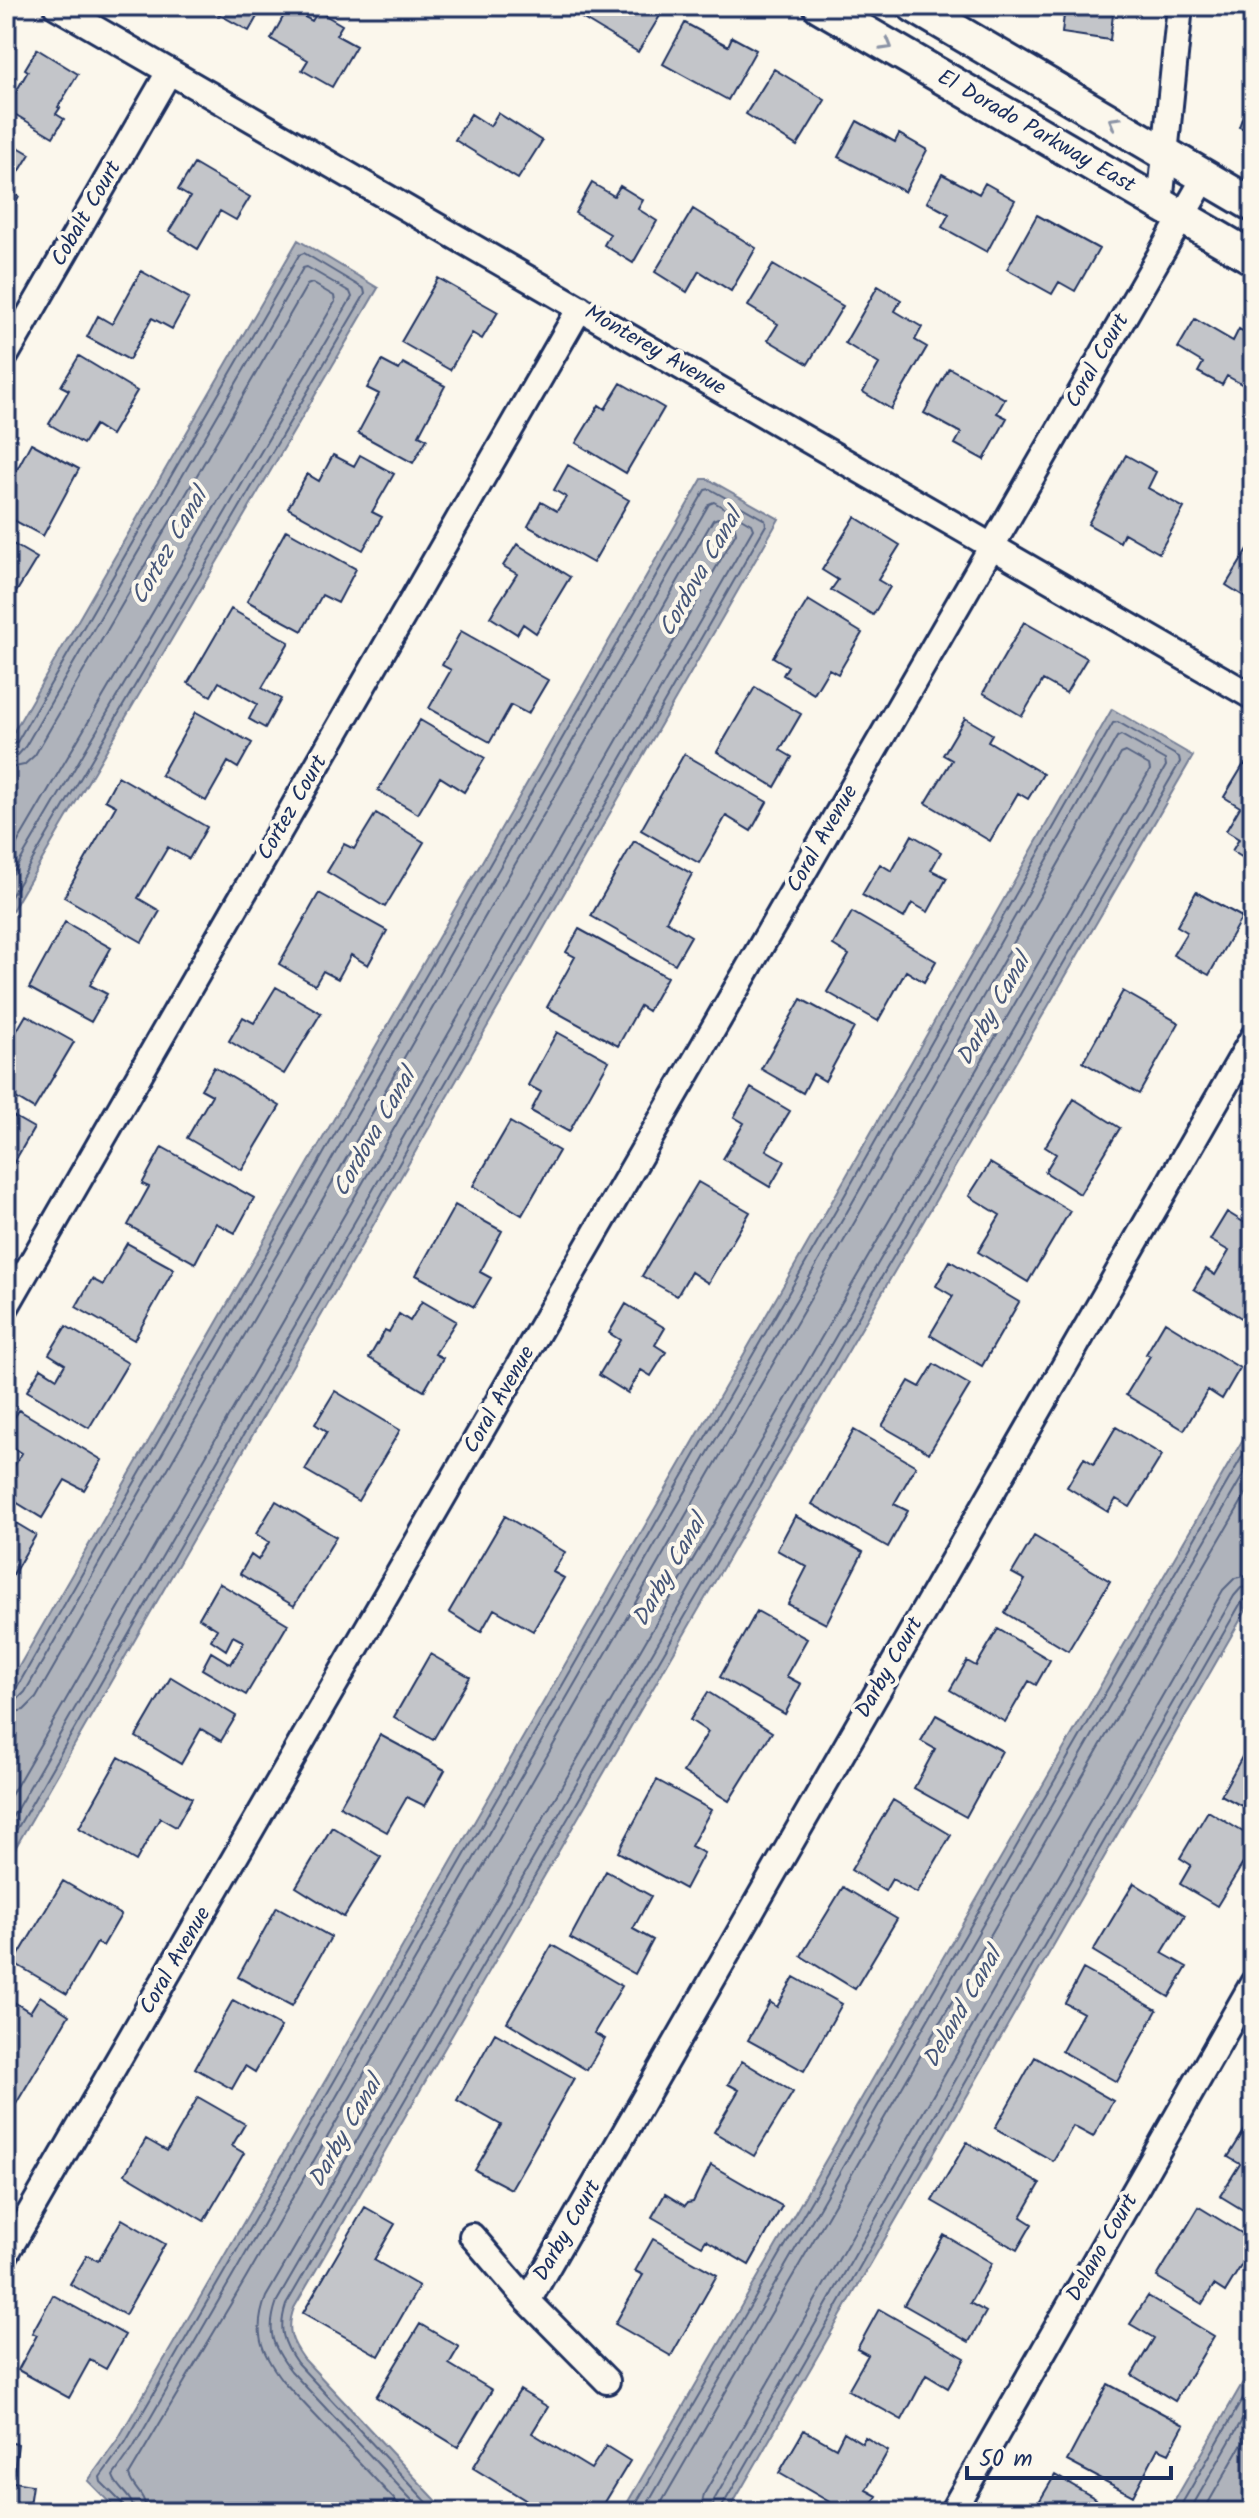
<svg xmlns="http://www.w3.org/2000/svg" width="1259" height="2518" viewBox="0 0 1259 2518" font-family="Kalam,sans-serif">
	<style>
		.water { fill: #afb3bb; stroke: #747e96; stroke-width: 2 }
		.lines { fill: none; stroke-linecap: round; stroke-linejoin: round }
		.shore { stroke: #566483; stroke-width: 2 }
		.building { fill: #c3c5c9; stroke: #1b2f5e; stroke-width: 2 }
		.street-casing { stroke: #1b2f5e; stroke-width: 30 }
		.secondary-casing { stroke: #1b2f5e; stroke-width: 38 }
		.street { stroke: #fbf7ec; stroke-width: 24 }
		.secondary { stroke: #fbf7ec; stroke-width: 32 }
		.oneway { stroke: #8b93a5 }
		.labels { text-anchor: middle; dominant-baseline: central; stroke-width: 8; stroke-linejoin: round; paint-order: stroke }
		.street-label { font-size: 22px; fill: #1b2f5e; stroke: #fbf7ec }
		.water-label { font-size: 24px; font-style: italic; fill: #47577a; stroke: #fbf7ec }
	</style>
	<rect width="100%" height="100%" fill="#fbf7ec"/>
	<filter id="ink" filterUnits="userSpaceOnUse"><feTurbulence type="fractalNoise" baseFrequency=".0125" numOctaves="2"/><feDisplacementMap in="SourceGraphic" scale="16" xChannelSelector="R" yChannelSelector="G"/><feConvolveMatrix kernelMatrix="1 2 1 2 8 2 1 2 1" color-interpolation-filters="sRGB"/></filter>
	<g filter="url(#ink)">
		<!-- water -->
		<path class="water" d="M298,240l80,48 -372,633v-176z
			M702,479h6l71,40 -773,1345v-175z
			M1112,709l81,47 -899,1552c-8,21 -3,33 10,51l143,153h-328l-31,-31 30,-42 101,-174 612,-1062z
			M1253,1422v176l-525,914h-106z
			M1253,2365v147h-85z"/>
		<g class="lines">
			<!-- shore -->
			<path class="shore" d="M6,747l11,-5 282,-487 5,-2 60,36 1,5 -359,611
				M6,757l12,-2 7,-8 278,-479 4,-1 43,25 2,5 -346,588
				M6,769l18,-4 11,-10 272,-470 5,-2 22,13 1,6 -329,560
				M6,1692l11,-5 688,-1197 5,-1 55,31 1,5 -760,1323
				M6,1702l12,-3 7,-7 684,-1188 5,-2 37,22 2,5 -747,1299
				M6,1714l18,-4 12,-12 677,-1178 5,-2 17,10 1,5 -730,1271
				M124,2512l-1,-8 -22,-22 -1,-5 25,-34 101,-174 612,-1062 275,-484 5,-1 61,35 1,5 -894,1543c-8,24 -3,38 11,58l139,149
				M134,2512c-1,-17 -17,-22 -21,-36l20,-28 101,-174 613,-1062 270,-475 4,-2 44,25 1,6 -889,1535c-11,31 -5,45 14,70l132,141
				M146,2512c0,-19 -14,-23 -17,-37l116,-195 612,-1062 264,-464 5,-2 23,13 1,5 -884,1527c-13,34 -6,54 16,83l124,132
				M631,2512l622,-1074
				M643,2512l610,-1054
				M656,2512l597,-1030
				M700,2512l4,-18 519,-904 12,-12 18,-4
				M712,2512l2,-12 520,-904 7,-8 12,-2
				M722,2512l1,-7 519,-904 11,-5
				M1177,2512l76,-131
				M1189,2512l64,-111
				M1203,2512l50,-87"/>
		</g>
		<!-- building -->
		<path class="building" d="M204,6h59l-14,25z
			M580,6h86l-28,46 -63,-38z
			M1065,6h49l-4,34 -48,-7z
			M288,8l24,13 6,-10 24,14 -6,10 20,11 -24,41 -30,-17 6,-10 -37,-21z
			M685,23l43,23 4,-9 24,13 -28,50 -65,-36z
			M37,49l41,25 -20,33 2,1 -4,6 8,5 -11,18 -47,-28 22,-38 -3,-2z
			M774,69l51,31 -28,46 -51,-32z
			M1253,94v38l-14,-5 11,-31z
			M498,113l44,28 -24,38 -63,-39 16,-26 19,12z
			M857,121l38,21 4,-8 28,16 -22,42 -67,-35z
			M6,140l24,14 -22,36 11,7 -13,23z
			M194,164l56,33 -14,23 -16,-9 -22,38 -29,-18 21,-34 -12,-7z
			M942,174l37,20 6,-11 30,17 -28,52 -45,-25 7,-13 -22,-12z
			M592,183l22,13 6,-10 23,14 -5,9 19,12 -24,42 -29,-18 6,-11 -35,-21z
			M693,209l63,39 -25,43 -32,-20 -12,21 -32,-20z
			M1037,215l62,34 -24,42 -16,-9 -7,12 -45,-25z
			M773,265l70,41 -35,58 -40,-24 10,-16 -30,-18z
			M141,271l48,27 -17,31 -20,-11 -23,42 -42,-23 11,-21 14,8z
			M438,278l60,34 -16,27 -10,-6 -22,37 -49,-28z
			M878,286l23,14 -6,11 27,16 -7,13 12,7 -36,62 -28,-17 16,-28 -34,-21z
			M1195,319l38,22 6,-12 14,8v35l-8,14 -18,-10 -5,9 -24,-13 5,-9 -25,-15z
			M79,356l58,35 -26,44 -16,-10 -12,19 -34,-20 20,-34 -8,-4z
			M382,361l17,9 4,-7 42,23 -26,49 8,4 -14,24 -55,-30 21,-39 -12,-6z
			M949,368l56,31 -8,14 10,5 -23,42 -29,-16 6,-11 -37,-20z
			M621,383l43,25 -38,65 -50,-30 23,-38 6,4z
			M31,443l48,26 -36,67 -37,-20v-26z
			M333,455l21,11 6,-11 34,19 -22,38 10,5 -19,33 -75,-42 19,-34 12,7z
			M1126,455l30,17 -8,16 36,20 -25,45 -35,-20 -4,9 -32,-18z
			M568,465l61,35 -36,63 -65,-37 13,-24 16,9 9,-14 -12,-7z
			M855,517l45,28 -22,35 12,7 -17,28 -42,-25 7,-10 -16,-10z
			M286,530l70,39 -18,34 -16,-8 -20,36 -55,-30z
			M6,540l31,18 -31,51z
			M517,544l53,33 -34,56 -13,-9 -6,10 -27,-17 27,-43 -14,-8z
			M1250,546l3,2v54l-27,-17z
			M808,600l54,33 -24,41 -9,-5 -15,25 -31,-19 5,-9 -15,-9z
			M231,609l58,33 -27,46 19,11 -16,29 -16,-9 8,-15 -38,-22 -8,14 -23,-13z
			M1024,622l63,36 -21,35 -23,-13 -21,36 -39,-23z
			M461,631l87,49 -20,34 -17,-9 -21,37 -61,-34 22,-38 -9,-5z
			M755,687l46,27 -21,36 12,7 -17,30 -58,-35z
			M196,712l56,31 -14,25 -10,-6 -22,39 -45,-26z
			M965,718l27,16 -4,7 55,33 -15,25 -10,-6 -28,48 -64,-38 26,-43 -9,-5z
			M420,720l65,38 -21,34 -24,-15 -22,37 -40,-24z
			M684,754l83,48 -16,29 -25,-15 -27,47 -58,-33z
			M1244,764l9,6v94l-21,-13 7,-12 -13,-8 14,-24 -16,-10z
			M118,776l89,51 -18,32 -21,-12 -30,51 22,13 -18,31 -78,-45 52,-91 -11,-6z
			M376,813l48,29 -39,65 -58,-35 17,-28 10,5z
			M912,835l29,17 -10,18 16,8 -19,34 -16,-9 -8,15 -42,-23 18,-31 12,7z
			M634,841l58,33 -26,47 25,15 -16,28 -84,-48z
			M1196,892l46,25 -33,58 -36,-20 14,-23 -10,-6z
			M319,893l68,38 -19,34 -17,-10 -13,24 -15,-8 -8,14 -36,-21z
			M852,912l84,49 -12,21 -18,-11 -28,50 -51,-29 22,-37 -16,-10z
			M65,922l46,26 -21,37 17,9 -16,28 -62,-34z
			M579,929l88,48 -19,34 -8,-5 -22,40 -71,-39 28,-50 -9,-5z
			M276,987l45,26 -37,61 -55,-33 14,-24 11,6z
			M1123,991l56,32 -40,71 -56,-32z
			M801,999l53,29 -29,53 -12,-7 -10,19 -42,-24z
			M26,1015l48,27 -40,67 -28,-17v-18l4,-7 -4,-2v-16z
			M557,1032l52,29 -40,71 -38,-21 10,-19 -13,-7z
			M214,1067l66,39 -38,64 -55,-32 25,-43 -11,-6z
			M751,1088l39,23 -24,39 19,11 -15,26 -47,-28 21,-36 -10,-6z
			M1074,1099l46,29 -40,66 -35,-22 11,-18 -11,-7z
			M6,1112l28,16 -22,38 -6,-3z
			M510,1122l49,29 -37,64 -49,-29z
			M162,1147l92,51 -19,35 -19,-10 -21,40 -67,-38 21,-38 -7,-3z
			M990,1163l80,48 -42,71 -50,-30 22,-37 -31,-19z
			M698,1182l52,30 -42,71 -17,-11 -14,24 -35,-20z
			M455,1205l47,26 -22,41 11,6 -17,29 -58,-32z
			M1227,1212l26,16v97l-59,-36 12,-20 9,6 14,-24 -19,-11z
			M127,1243l47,26 -40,71 -58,-33 16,-28 11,6z
			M950,1261l69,41 -37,64 -52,-31 23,-39 -17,-10z
			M422,1301l34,20 -21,33 8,4 -19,33 -55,-33 16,-28 4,2 10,-18 11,7z
			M626,1304l39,24 -10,17 11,7 -15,24 -10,-6 -13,23 -29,-18 21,-35 -11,-7z
			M1165,1322l75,46 -18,31 -14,-9 -24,40 -58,-35 24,-39 -4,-2z
			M66,1326l62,37 -39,65 -62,-37 14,-23 16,10 8,-14 -16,-10z
			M934,1364l36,21 -41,68 -47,-27 27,-45 11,6z
			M335,1391l65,39 -42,71 -53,-31 22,-38 -12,-8z
			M19,1410l83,50 -18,30 -19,-10 -23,38 -36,-22v-16l16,-27 -16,-10v-12z
			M1116,1427l46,28 -32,52 -14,-8 -8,13 -41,-25 17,-29 10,6z
			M854,1430l62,36 -22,38 14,7 -20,36 -76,-43z
			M276,1501l60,36 -42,69 -54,-32 11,-19 7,5 11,-18 -13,-8z
			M505,1516l60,36 -12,20 11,6 -31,53 -39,-22 -13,23 -32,-20z
			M795,1516l68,36 -37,72 -38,-20 19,-37 -30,-17z
			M6,1517l30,18 -28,48 -2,-1z
			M1034,1536l76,45 -42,70 -63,-38 20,-33 -13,-7z
			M219,1583l69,41 -42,71 -44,-26 9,-17 20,12 13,-22 -11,-6 -7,14 -15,-10 6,-11 -18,-11z
			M757,1611l50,28 -21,37 15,8 -16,30 -65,-37z
			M998,1629l52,31 -14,25 -7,-4 -24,41 -55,-32 17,-29 9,5z
			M430,1654l40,23 -37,63 -39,-23z
			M171,1677l65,39 -15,25 -20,-12 -20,35 -45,-27z
			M708,1692l64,40 -43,69 -46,-29 25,-40 -18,-12z
			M936,1715l66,36 -36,66 -52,-29 21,-39 -14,-8z
			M380,1735l65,35 -20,36 -18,-9 -20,35 -47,-26z
			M1253,1737v75l-32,-17z
			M119,1757l73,41 -16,29 -16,-9 -24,43 -57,-33z
			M657,1780l54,30 -20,36 13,7 -19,36 -67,-37z
			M893,1800l58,35 -34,58 -25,-14 -7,12 -34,-21z
			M1208,1811l45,27v9l-36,59 -37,-22 11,-19 -11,-7z
			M332,1827l49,30 -37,60 -48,-30z
			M606,1871l45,25 -18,33 20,11 -18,34 -65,-36z
			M63,1881l58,34 -18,31 -6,-3 -30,51 -53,-31z
			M1134,1883l51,32 -23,38 25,14 -18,30 -76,-46z
			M843,1887l54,32 -42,70 -54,-33z
			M277,1907l54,30 -39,69 -54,-29z
			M552,1945l70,41 -28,47 11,6 -18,31 -80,-48z
			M1083,1969l74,41 -40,72 -55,-31 21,-38 -18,-10z
			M794,1977l48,27 -38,67 -56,-31 22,-38 7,5z
			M40,1996l29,19 -53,89 -10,-6v-101l24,15z
			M233,2000l48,27 -26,45 -10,-6 -13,23 -37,-21z
			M495,2033l79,45 -63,111 -36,-19 26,-45 -44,-25z
			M1035,2057l78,44 -20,36 -20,-11 -20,35 -58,-33z
			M742,2061l51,31 -39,64 -40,-24 25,-42 -11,-6z
			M198,2097l47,27 -13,22 12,7 -40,68 -79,-47 21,-35 21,12z
			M1249,2123l4,2v91l-33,-20 20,-32 -12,-7z
			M967,2142l73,42 -19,33 11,7 -15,26 -85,-49z
			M711,2165l71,41 -33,59 -43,-25 -4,6 -50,-29 13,-23 20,12 2,-3 6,-1z
			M365,2207l30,17 -21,36 45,26 -40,70 -76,-43z
			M1199,2207l54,33v6l-28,46 -11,-7 -12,19 -45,-27z
			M122,2219l43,25 -40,71 -55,-31 17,-29 11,6z
			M944,2235l48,28 -22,40 16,9 -17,30 -65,-37z
			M653,2239l64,36 -46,81 -56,-32 28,-49 -8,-4z
			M53,2295l72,40 -19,34 -16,-9 -21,38 -51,-28 19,-35 -5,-2z
			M1148,2296l66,40 -39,65 -43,-26 22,-37 -24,-14z
			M879,2309l86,49 -17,30 -22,-13 -24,45 -54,-30 20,-35 -11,-6z
			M420,2324l39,23 -10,17 43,26 -34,57 -82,-50z
			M1108,2384l76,41 -15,28 -11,-5 -25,48 -66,-35z
			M520,2390l28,17 -16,26 59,36 15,-23 24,15 -31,51h-54l-72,-44z
			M804,2430l32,18 8,-16 18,11 3,-6 23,14 -22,39 11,6 -9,16h-21l-68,-39z
			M6,2442l12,2 -5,38 19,3 -4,27h-22z
			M1055,2475l41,24 -7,13h-56z"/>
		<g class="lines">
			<defs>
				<path id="street" d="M56,6l1197,691
					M1160,204l20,-198
					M6,355l163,-283
					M6,1307l574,-999
					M472,2236l56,65 79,80
					M6,2254l1199,-2077
					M528,2301l725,-1264
					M952,2512l301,-529"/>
				<path id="secondary" d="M820,6l433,252
					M914,6l339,199"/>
			</defs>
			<!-- street casing -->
			<use href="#street" class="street-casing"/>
			<!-- secondary casing -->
			<use href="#secondary" class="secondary-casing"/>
			<!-- street -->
			<use href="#street" class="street"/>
			<!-- secondary -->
			<use href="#secondary" class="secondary"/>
		</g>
		<!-- one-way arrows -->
		<defs><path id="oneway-chevron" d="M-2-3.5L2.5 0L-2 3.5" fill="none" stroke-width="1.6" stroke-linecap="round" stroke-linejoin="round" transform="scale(2)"/></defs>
		<g class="oneway">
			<use href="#oneway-chevron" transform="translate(887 45) rotate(30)"/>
			<use href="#oneway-chevron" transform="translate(1114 122) rotate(-150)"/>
		</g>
	</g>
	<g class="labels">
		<!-- street labels -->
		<g class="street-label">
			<text transform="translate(1036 132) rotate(30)">El Dorado Parkway East</text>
			<text transform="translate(87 214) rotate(-60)">Cobalt Court</text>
			<text transform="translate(655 351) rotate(30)">Monterey Avenue</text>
			<text transform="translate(1098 361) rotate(-60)">Coral Court</text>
			<text transform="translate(293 808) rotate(-60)">Cortez Court</text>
			<text transform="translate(823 839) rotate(-60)">Coral Avenue</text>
			<text transform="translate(500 1400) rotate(-60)">Coral Avenue</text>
			<text transform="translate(890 1668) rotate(-60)">Darby Court</text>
			<text transform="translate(176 1961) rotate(-60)">Coral Avenue</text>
			<text transform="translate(568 2231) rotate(-60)">Darby Court</text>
			<text transform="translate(1103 2248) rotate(-60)">Delano Court</text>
		</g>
		<!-- water labels -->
		<g class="water-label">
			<text transform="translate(170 547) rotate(-60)">Cortez Canal</text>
			<text transform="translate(701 573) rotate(-60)">Cordova Canal</text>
			<text transform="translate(994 1010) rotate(-60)">Darby Canal</text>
			<text transform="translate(375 1133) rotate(-60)">Cordova Canal</text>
			<text transform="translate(670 1571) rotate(-60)">Darby Canal</text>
			<text transform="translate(963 2008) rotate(-60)">Deland Canal</text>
			<text transform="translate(346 2132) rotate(-60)">Darby Canal</text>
		</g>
	</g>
	<!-- margin -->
	<rect width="1259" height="2518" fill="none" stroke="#fbf7ec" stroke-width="32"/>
	<rect x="16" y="16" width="1227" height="2486" fill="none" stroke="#1b2f5e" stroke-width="3" filter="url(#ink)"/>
	<!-- scale -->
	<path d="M967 2466v12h204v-12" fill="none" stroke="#1b2f5e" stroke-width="4"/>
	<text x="979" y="2466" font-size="24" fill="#1b2f5e" stroke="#fbf7ec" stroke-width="6" paint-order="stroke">50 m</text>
</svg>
